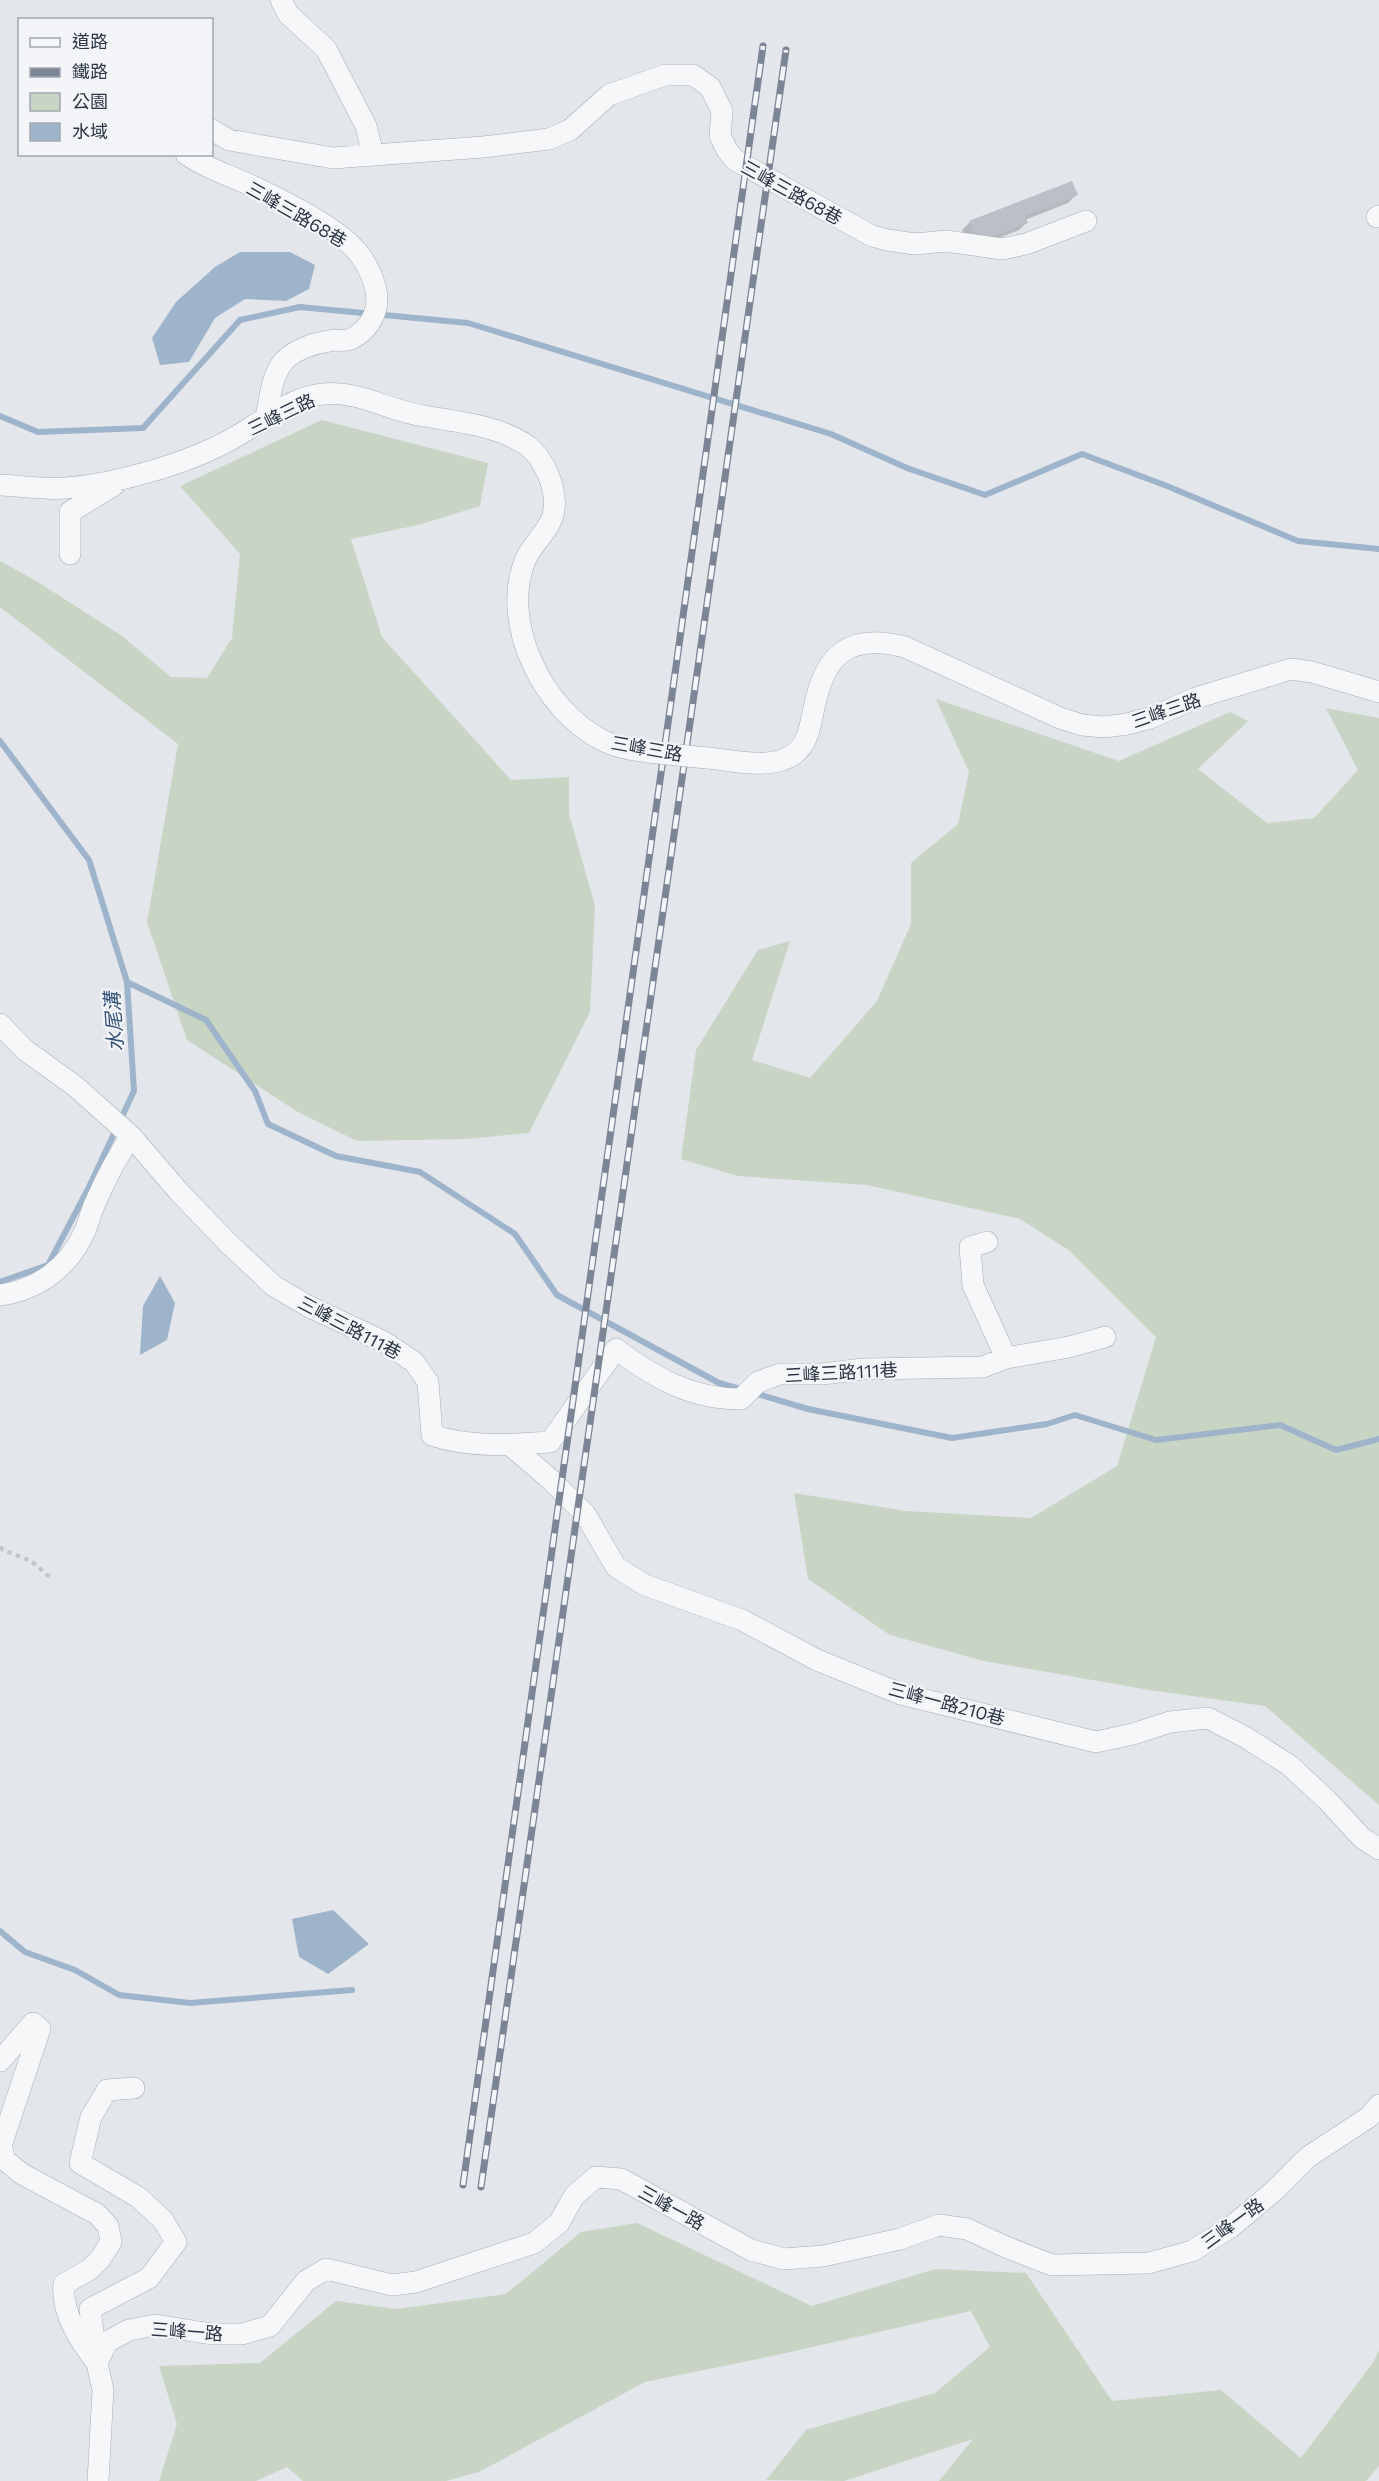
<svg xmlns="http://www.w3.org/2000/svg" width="1379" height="2481" viewBox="0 0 1379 2481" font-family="Commissioner,'Noto Sans TC',sans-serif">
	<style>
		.green { fill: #c8d5c4 }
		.water { fill: #9eb4cb }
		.shadow { fill: #0003 }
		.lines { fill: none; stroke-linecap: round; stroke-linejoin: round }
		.stream { stroke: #9eb4cb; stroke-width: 6 }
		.building { fill: #babfc8 }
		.minor-casing { stroke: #a8adb5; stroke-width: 22 }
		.path { stroke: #c1c4ca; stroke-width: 4; stroke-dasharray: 4.5 4.5; stroke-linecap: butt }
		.minor { stroke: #f6f7f9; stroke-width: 21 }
		.rail-casing { stroke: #7c8595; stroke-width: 7 }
		.rail { stroke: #f3f5f8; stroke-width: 4.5; stroke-dasharray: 14; stroke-linecap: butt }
		.minor-bridge-casing { stroke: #a8adb5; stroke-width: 22; stroke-linecap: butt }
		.minor-bridge { stroke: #f6f7f9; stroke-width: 21 }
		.labels { text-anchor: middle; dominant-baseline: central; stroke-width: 4.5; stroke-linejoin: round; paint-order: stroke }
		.street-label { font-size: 18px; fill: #2a3443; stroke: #f3f5f8 }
		.water-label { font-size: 20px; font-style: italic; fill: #345278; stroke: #f3f5f8 }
	</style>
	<rect width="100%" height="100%" fill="#e3e6eb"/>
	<!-- green -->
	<path class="green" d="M322,420l166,43 -8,43 -62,19 -67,14 31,98 129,143 58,-3v37l26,92 -5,106 -61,121 -62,6 -110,2 -59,-29 -111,-72 -40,-118 31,-178 -178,-137v-46l38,21 84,54 49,41 36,1 25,-40 8,-84 -60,-68z
		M936,699l183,62 111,-49 18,9 -50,48 69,54 47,-5 44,-48 -32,-62 53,10v1087l-114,-99 -116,-16 -165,-29 -94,-26 -82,-56 -14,-86 112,18 125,7 86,-52 39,-129 -86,-86 -50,-32 -153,-34 -129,-9 -57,-17 15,-109 62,-100 32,-9 -38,119 58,18 67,-77 34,-77v-61l47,-39 11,-52z
		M637,2223l175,83 124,-37 90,4 86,128 109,-11 80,68 71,-94 7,-13v115l-13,15h-427l34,-42 -129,42 -78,-1 40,-50 129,-37 55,-46 -19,-36 -194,44 -132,27 -166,90 -33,9h-143l-16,-14 -31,14h-97l18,-57 -18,-58 101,-3 76,-62 61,8 109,-15 75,-62z"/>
	<!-- water -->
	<path class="water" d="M240,252h50l25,13 -6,24 -23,12 -41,-2 -30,19 -26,44 -29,3 -8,-27 24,-36 39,-35z
		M160,1276l15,27 -8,37 -27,15 3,-49z
		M333,1910l36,34 -41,30 -29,-17 -7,-38z"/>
	<!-- shadow -->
	<path class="shadow" d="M1076,195l-8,8 -43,17 1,3 -7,7 -49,19 -8,-19 8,-8z"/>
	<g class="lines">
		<!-- stream -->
		<path class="stream" d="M0,416l38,16 105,-4 97,-108 60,-13 168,16 363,111 76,34 78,27 97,-41 85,32 131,55 81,8
			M0,741l89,119 38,122 7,109 -46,98 -40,76 -48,17
			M127,982l79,38 49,71 13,33 68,32 84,16 95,62 42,61 162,88 25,7
			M754,1393l54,16 144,29 95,-14 28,-9 81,25 124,-15 56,25 43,-11
			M0,1931l25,21 50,18 44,25 71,8 162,-13"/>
	</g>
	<!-- building -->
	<path class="building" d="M1072,181l6,14 -53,21 3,7 -51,20 -8,-22z"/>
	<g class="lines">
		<defs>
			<path id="minor" d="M281,0l7,14 38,35 40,77 7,29
				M212,130l17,10 104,18 150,-11 66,-8 21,-9 39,-35 56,-20h28l17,12 12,24 -2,25 7,14 8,10 137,76 16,4 27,4 31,-3 56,8 24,-5 60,-23
				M186,154c21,15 43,21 66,32 28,13 58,28 83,46 21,15 33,30 40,54 6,21 -3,43 -24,53 -6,3 -15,0 -22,2 -15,2 -35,9 -45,20 -13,15 -14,38 -18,56
				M1377,217l2,-1
				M0,485c22,1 45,5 66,3 50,-4 120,-24 164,-48 30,-16 57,-42 93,-46 35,-4 66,17 101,22 34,6 74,9 104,30 16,13 29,42 26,64 -2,19 -24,35 -30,53 -23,64 21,148 78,177 15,8 31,10 46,12
				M70,554v-42l44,-27
				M707,758c26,2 64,13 87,-4 15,-11 16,-29 20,-46 11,-55 35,-75 91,-61l155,71 22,7 22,2 23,-3 23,-6 46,-20 95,-29 21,3 67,20
				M0,1024l25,26 50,36 56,50 49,57 48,50 46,43 34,20 76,36 30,20 14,20 4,53c38,13 78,10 118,7l66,-93c39,29 75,50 125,50l17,-17 22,-8h42l41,-5 120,-2 23,-9 63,-11 36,-10
				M987,1242l-17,5 3,38 33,73
				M0,1295c38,-5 69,-28 85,-64 4,-9 6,-20 11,-30 10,-23 21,-44 35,-65
				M510,1445l40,34 35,35 31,53 29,18 97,35 75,40 84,34 195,48 37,-8 37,-12 38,-4 37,19 44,28 38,35 35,38 17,11
				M0,2061l33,-38 7,6 -39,117 4,14 17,14 75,40 11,12 3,16 -11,17 -11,11 -25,14c-3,29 16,57 33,79
				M97,2362l-7,-53 59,-31 27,-36 -13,-22 -25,-23 -58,-34 11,-46 16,-27 27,-2
				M98,2481l5,-91 -6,-27 10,-21 22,-12 26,-5 57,9h30l28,-8 36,-45 20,-12 66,16 24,-3 118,-39 25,-20 15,-27 22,-19 25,2 130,71 33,9 39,-3 77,-17 39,-14 28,4 39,18 46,18 97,-2 43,-12 39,-24 43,-36 34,-34 61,-40 10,-12"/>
		</defs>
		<!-- minor casing -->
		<use href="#minor" class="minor-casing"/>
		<!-- path -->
		<path class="path" d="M0,1547l3,3 28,11 20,17"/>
		<!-- minor -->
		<use href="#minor" class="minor"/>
		<defs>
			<path id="rail" d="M463,2185l300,-2139
				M481,2187l305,-2137"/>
		</defs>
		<!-- rail casing -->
		<use href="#rail" class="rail-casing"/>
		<!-- rail -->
		<use href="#rail" class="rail"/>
		<defs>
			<path id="minor-bridge" d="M648,752l59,6"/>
		</defs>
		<!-- minor-bridge casing -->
		<use href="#minor-bridge" class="minor-bridge-casing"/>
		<!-- minor-bridge -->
		<use href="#minor-bridge" class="minor-bridge"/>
	</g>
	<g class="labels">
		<!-- street labels -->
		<g class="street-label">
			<text transform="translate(792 192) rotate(29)">三峰三路68巷</text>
			<text transform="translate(297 214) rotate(30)">三峰三路68巷</text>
			<text transform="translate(281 414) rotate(-26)">三峰三路</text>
			<text transform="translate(1166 710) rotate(-19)">三峰三路</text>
			<text transform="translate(647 748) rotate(10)">三峰三路</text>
			<text transform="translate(350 1327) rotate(28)">三峰三路111巷</text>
			<text transform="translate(841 1372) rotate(-3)">三峰三路111巷</text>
			<text transform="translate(947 1703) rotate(15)">三峰一路210巷</text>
			<text transform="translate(672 2207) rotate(29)">三峰一路</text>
			<text transform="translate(1232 2223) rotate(-36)">三峰一路</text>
			<text transform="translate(187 2331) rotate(4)">三峰一路</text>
		</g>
		<!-- water labels -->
		<g class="water-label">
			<text transform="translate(113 1022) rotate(-94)">水尾溝</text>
		</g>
	</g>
	<!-- legend -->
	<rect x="18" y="18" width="195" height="138" fill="#f3f5f8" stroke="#a3a8b0" stroke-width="1.5"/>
	<rect x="30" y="38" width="30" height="9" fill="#f6f7f9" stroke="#a3a8b0" stroke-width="1.5"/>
	<text x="72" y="48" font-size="18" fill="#2a3443">道路</text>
	<rect x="30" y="68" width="30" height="9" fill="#7c8595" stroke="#a3a8b0" stroke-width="1.5"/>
	<text x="72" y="78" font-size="18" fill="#2a3443">鐵路</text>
	<rect x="30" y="93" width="30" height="18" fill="#c8d5c4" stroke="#a3a8b0" stroke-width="1.5"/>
	<text x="72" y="108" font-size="18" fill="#2a3443">公園</text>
	<rect x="30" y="123" width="30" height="18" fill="#9eb4cb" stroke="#a3a8b0" stroke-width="1.5"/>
	<text x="72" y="138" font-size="18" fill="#2a3443">水域</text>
</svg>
